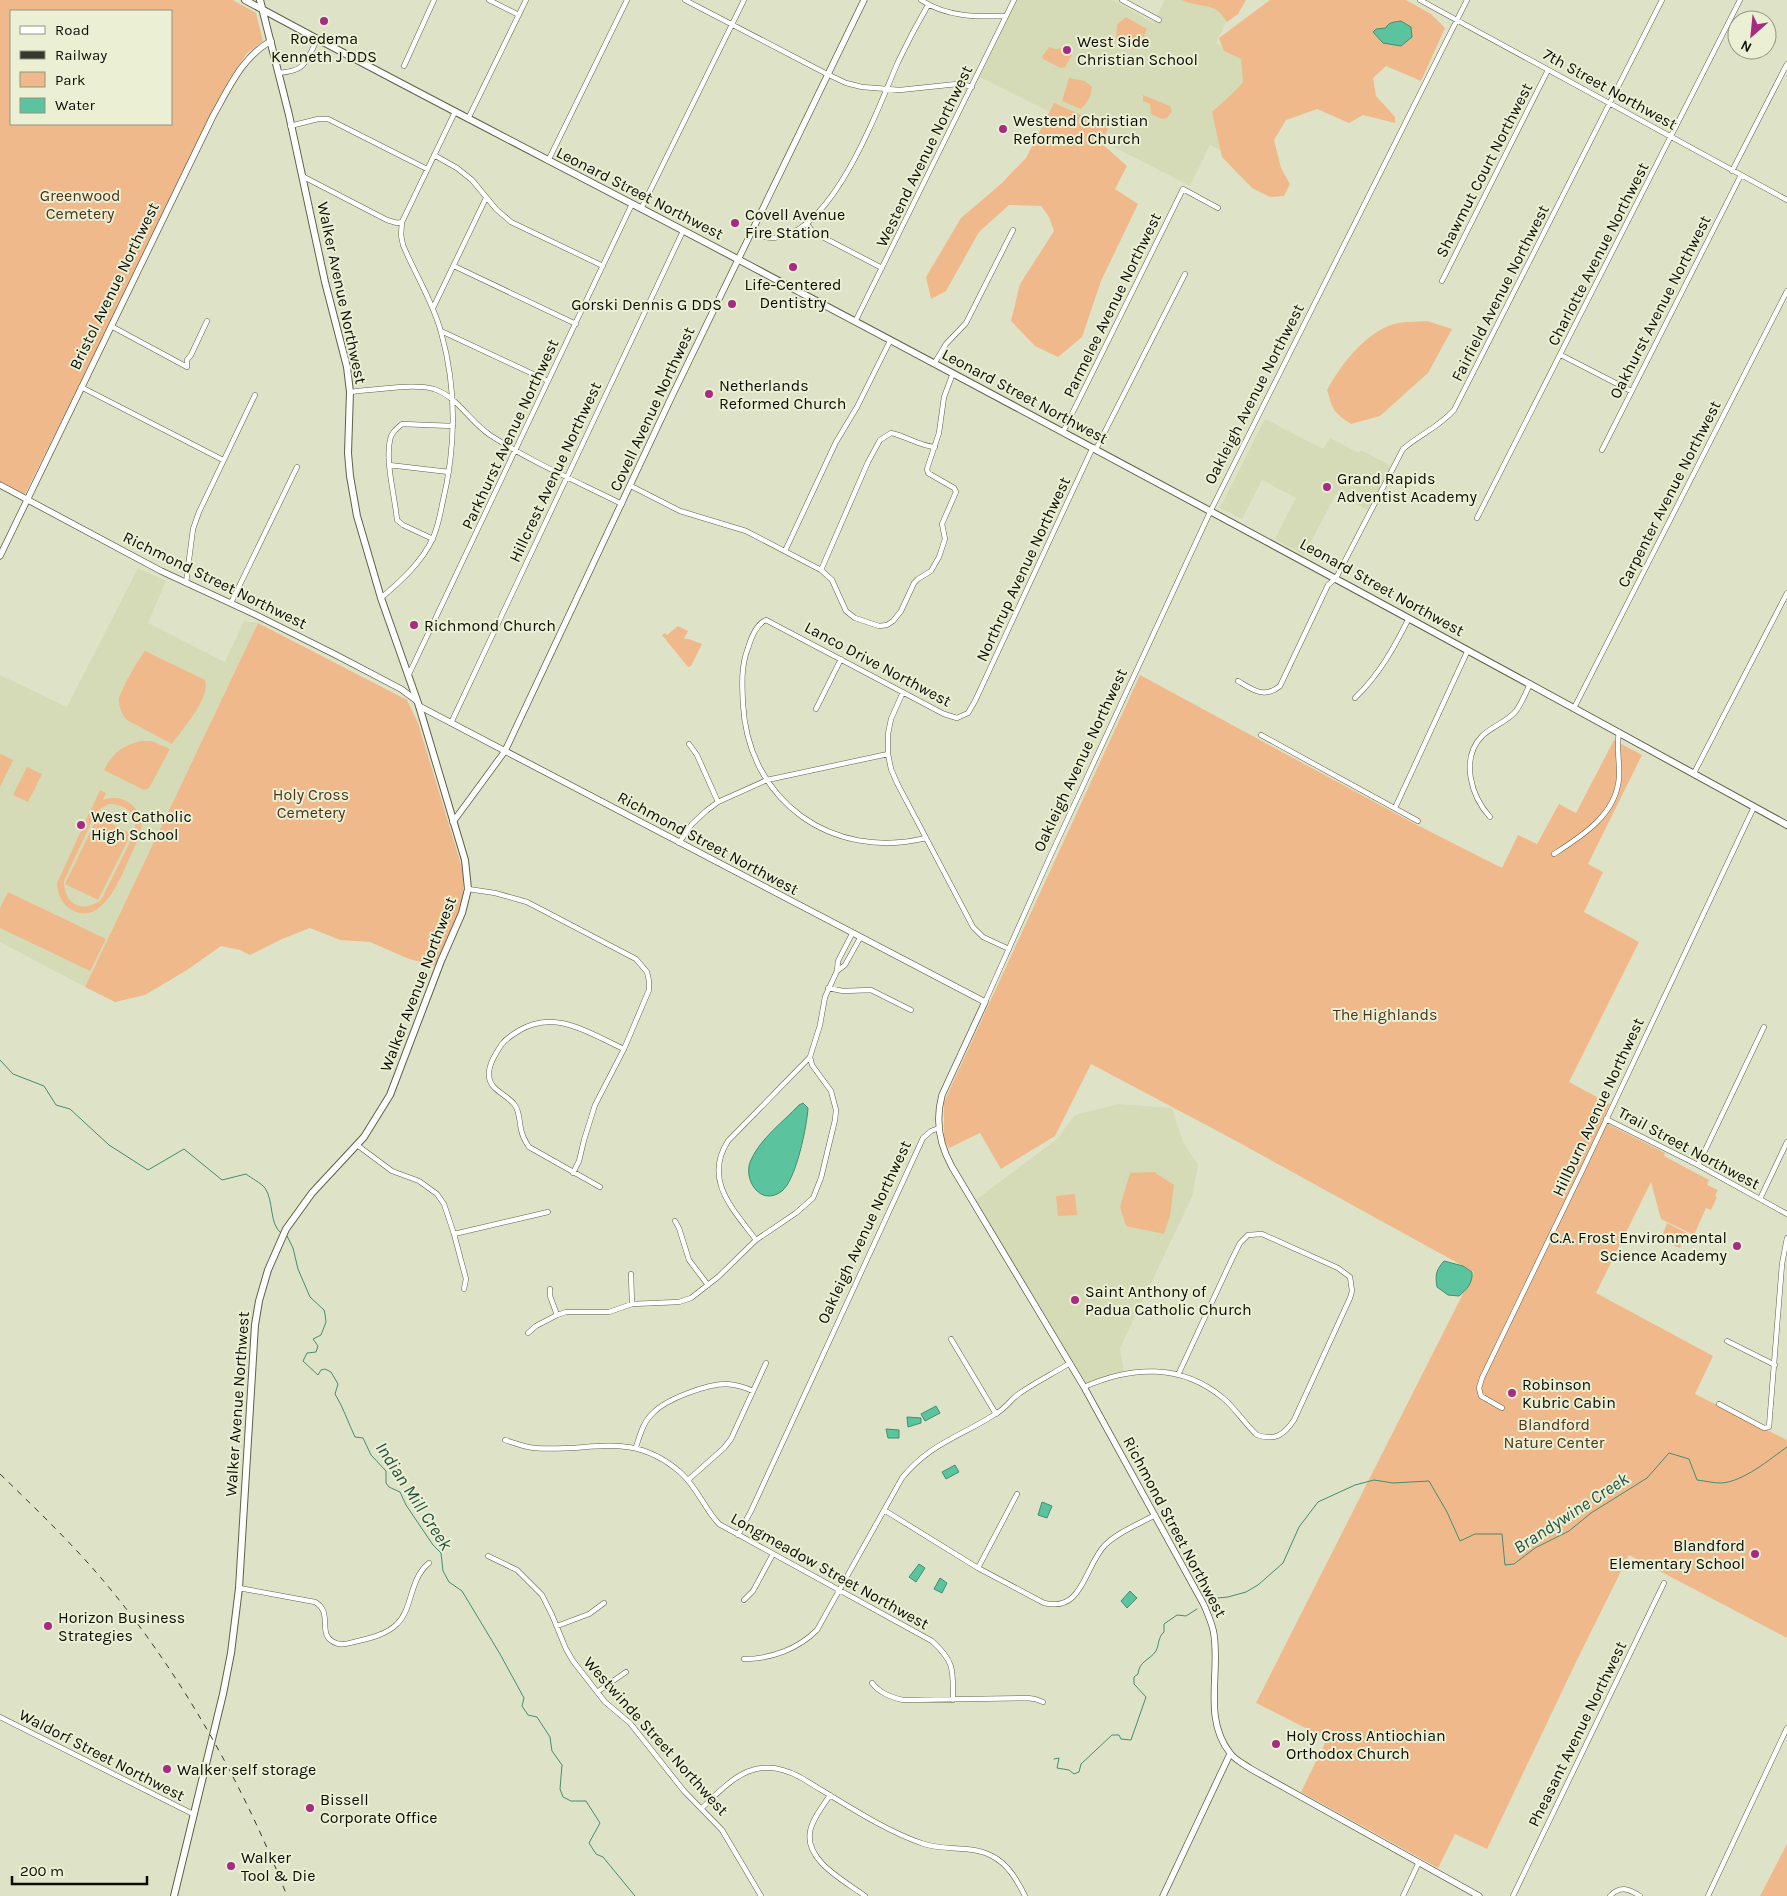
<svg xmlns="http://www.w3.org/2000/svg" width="1787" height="1896" viewBox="0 0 1787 1896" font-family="Karla,sans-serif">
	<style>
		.built { fill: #d5dbb7 }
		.green { fill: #f0b98b; fill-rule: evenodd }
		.water { fill: #5bc49f; stroke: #438d71 }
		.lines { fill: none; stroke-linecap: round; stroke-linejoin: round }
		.stream { stroke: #438d71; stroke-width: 1 }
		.minor-casing { stroke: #5e6149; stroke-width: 5.5 }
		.tertiary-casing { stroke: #5e6149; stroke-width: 7 }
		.secondary-casing { stroke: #5e6149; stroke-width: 8 }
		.minor { stroke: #fff; stroke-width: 4.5 }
		.tertiary { stroke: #fff; stroke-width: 5.5 }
		.secondary { stroke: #fff; stroke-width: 6 }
		.rail { stroke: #37392d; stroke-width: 1; stroke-dasharray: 6 6; stroke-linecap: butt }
		.poi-dot { fill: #a52c82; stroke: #ebf0d4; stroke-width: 2 }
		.labels { text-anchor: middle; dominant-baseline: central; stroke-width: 4; stroke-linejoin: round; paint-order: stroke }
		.poi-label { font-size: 16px; fill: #0c0d05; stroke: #ebf0d4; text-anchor: start }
		.street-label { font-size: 16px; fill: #0c0d05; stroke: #ebf0d4 }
		.park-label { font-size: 16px; fill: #50331a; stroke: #ebf0d4 }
		.water-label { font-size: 18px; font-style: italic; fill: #245141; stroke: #ebf0d4 }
	</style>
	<rect width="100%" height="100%" fill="#dee3c7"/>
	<!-- built -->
	<path class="built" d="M1017,0h96l40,23 12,-23h72l-21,43 65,32 -41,85 -30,-15 -20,41 -88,-45 6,-14 -53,-23 -5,8 -70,-35z
		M1265,419l58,30 7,-11 29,15 2,-3 30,16 -23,44 -32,-16 -32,61 -29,-16 21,-41 -34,-18 -20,39 -22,-11z
		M138,568l28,13 -18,42 77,39 19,-41 14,2 -173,364 -85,-45v-267l67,32z
		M1118,1104l54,4 11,34 15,23 -6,32 -72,151 4,25 -40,14 -111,-185 84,-63 18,-24z"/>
	<!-- green -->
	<path class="green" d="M0,0h233l23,13 7,28 -17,13 -14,24 -208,418 -24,-14zM11,11h160v113h-160z
		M1182,0h64l-8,14 -11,8c-13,-22 -23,-12 -45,-22z
		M1270,0h136l25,14 14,14 -24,53 -35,-15 -13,12 3,18 19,21v6l-32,-8 -14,8 -32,-14 -31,11 -12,20 7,28 9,16 -6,12 -14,1 -18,-9 -30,-31 -10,-45 20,-18 11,-12 -2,-23 -17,-8 -5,-13z
		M1126,17l21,12 -9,20c-10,0 -15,-1 -22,-9l1,-16z
		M1049,47l6,2 14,-2 3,8 -7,12 -4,1 -18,-9 -1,-2z
		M1069,78l16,3 7,6c-1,10 -4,15 -11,22l-19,-8z
		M1143,95l27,11 2,5 -5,7 -5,1 -11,-5 -1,-10 -7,-3z
		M1054,103l55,24 -8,16 26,23 -12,23 23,15 -37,77 -19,56 -24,20 -23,-11 -24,-25 9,-37 34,-53 -5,-14 -8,-11 -32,-1 -30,27 -33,59 -15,8 -5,-22 35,-59 41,-35 24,-25z
		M1427,321l25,8 -24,44 -48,43 -29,8c-18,-12 -18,-14 -24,-34 14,-25 34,-52 61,-64 11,-5 28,-4 39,-5z
		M258,623l149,77 11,23 45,148c4,34 -14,65 -27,95l-27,-7 -39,-17 -30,-2 -30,-12 -28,11 -32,16 -10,-5 -19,-4 -34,24 -42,25 -30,7 -30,-15z
		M678,626l10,5 -4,8h5l13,5 -11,22 -3,1 -26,-32 3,-2 2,2z
		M145,651l60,29c6,17 -23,50 -33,64l-45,-24c-5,-5 -9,-15 -8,-22 2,-8 20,-41 26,-47z
		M1140,675l277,150 85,43 16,-33 19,9 22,-40 17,9 38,-73 28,15 -54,109 15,8 -19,40 55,30 -70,140 41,22 -8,17 63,32 -1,3 45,24 -2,5 11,5 -3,6 2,1 -6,13 -5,-2 -12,27 -33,-16 -10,-37 -55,111 117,63 -18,38 92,46v198l-158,-83 -52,105 -90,189 -32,-15 -17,34 -137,-76 26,-53 -71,-36 218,-431 -249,-137 -134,-71 -36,72 -54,33 -21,-36 -31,15 -5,-9v-37z
		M141,741h10l19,8 -21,39 -5,2 -40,-20c8,-17 19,-25 37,-29z
		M1,754l12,6 -13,27v-32z
		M27,767l15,7 -14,28 -15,-7z
		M100,790l6,3 -3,7c23,-8 42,10 38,34 -14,23 -31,93 -67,77 -12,-5 -16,-16 -17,-28zM109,804c18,0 30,12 25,30l-33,66c-19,14 -37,4 -37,-19l30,-64 6,-8z
		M98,816l33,18 -33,66 -33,-16z
		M8,892l98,47 -16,32 -90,-43v-20z
		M1154,1172l20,13 -4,31 -6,18 -38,-8 -6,-19 10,-34z
		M1075,1194l2,21 -19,1 -2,-20z
		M1667,1223l20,10 -7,15 -12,-5 -5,-10z
		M1787,1844v52h-27z"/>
	<!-- water -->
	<path class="water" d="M1401,21l10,6 1,10 -11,9 -18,-3 -10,-11 3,-3 10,-1c2,-6 9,-6 15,-7z
		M803,1103l5,5c-1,18 -12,72 -26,83 -22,17 -40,-13 -31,-31 9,-21 32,-38 48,-55z
		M1444,1261l19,5 9,6c1,11 -5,17 -13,24l-11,-1 -11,-8c-2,-12 -1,-17 7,-26z
		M936,1406l4,7 -15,8 -4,-7z
		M907,1417l14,1v5l-13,4z
		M886,1429l13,1v8h-11z
		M955,1465l4,7 -13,7 -4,-7z
		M1042,1502l10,4 -5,12 -9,-3z
		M919,1564l6,4 -9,14 -7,-5z
		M940,1578l7,5 -5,10 -8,-4z
		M1130,1591l7,7 -10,10 -6,-7z"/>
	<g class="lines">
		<!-- stream -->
		<path class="stream" d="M0,1060l13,14 31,12 12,19 14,4 39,36 39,25 36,-21 38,31 24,-6c5,4 15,9 19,14 9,13 4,36 16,45
			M287,1236l6,12 5,21 12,28 14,13 1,4 1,8 -5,13 -8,4 5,7 -2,6 -9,1 -4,8 15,14 3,-5 4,-1 6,3 7,12 -3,10c8,13 13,28 20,43l8,1 8,17 15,16v12l3,4 11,5 6,13 27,40 8,8 2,18 6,11 13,9 38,63 24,44 -2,8 6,9 9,2 13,20 2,14 10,14 -2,24 3,8 8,4h15l14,22 -11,20 7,11 7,3 32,39
			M1208,1599l20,-2 18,-5 12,-7 25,-22 16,-36 19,-25 37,-17 19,-5 19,3 36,-2 18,31 13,29 15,-7h27l3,31 9,-1 21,-16 34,-17 22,-18 56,-35 22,-25 20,6 8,21c8,1 17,3 24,3 22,-1 49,-24 66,-36
			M1054,1759l5,-1 -2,10 12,2 5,4 5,-2 2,-8 31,-29h7l2,4 10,1 15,-43 -12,-13v-7l4,-3c1,-13 12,-14 18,-23 3,-6 2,-14 8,-19v-8l13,-9 9,1 11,-7"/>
		<defs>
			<path id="minor" d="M489,0l30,15
				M685,0l142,74 19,9 16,4 38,3 57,-6 8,1 7,2
				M921,0c25,17 56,17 85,16
				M1122,0l37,20
				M1420,0l367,200
				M404,66l30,-66
				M278,73c28,-2 27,-10 39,-33
				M468,119l58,-119
				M290,126l28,-7h10l99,50
				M434,155l23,13 15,12 24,29 15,13 92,44
				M548,161l79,-161
				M1732,171l55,-107
				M302,176l85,44 10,3 5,-1
				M641,209l103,-209
				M807,224l6,8 69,36
				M751,232c7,3 14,6 22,6 60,-3 104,-128 125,-176 9,-19 19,-38 30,-57
				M454,266l122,58
				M1442,281l106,-211
				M433,308l53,-110
				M855,322l159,-322
				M111,326l76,41v-7l4,-5 16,-34
				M441,331l107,50
				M1561,355l70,36
				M934,364l12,-20 20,-21 47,-93
				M81,387l142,73
				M350,392c22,-2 64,-9 84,-3 24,8 35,32 56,46 41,27 88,47 132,69
				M1063,432l120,-243 35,19
				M1096,449l89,-175
				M1602,450l139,-275
				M389,465l60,7
				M631,486l49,25 66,20 75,39 11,10 14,31 9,7 24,8 8,-1 6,-4 8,-10 13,-28 4,-4 13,-8 8,-14 6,-18 -3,-15 14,-32 -2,-4 -26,-15 -1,-4 12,-36 5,-36 9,-24
				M1477,518l263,-518
				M433,539l-30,-14 -6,-5c-2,-23 -12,-59 -7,-80 1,-7 6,-11 12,-16l51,2
				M785,551l51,-109 21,-35 33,-66
				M821,570l47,-108 12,-22 11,-7c15,3 28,13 44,14
				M186,583l7,-54 6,-17 56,-117
				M381,598c20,-17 41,-36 52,-60 4,-10 7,-22 9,-33 14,-57 15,-116 -1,-173 -8,-30 -26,-58 -38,-87l-2,-10 1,-13 53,-110
				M231,603l66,-136
				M409,674l223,-470
				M1238,681c15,9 26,18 42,5l48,-101 8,-7 67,-129c16,-14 36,-22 51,-39l208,-410
				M903,692l-12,27 -3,15v20l3,15 6,14 76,144 10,10 26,12
				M1355,698c24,-23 39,-50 54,-80
				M1574,708l213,-417
				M816,709l25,-50
				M451,723l232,-492
				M1261,735l157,86
				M689,744l8,11 21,47
				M1694,773l93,-180
				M1395,808l73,-158
				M1490,817c-19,-21 -30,-58 -8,-81 10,-10 25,-14 34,-25 6,-8 10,-19 14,-27
				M926,838c-94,23 -178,-37 -183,-134 -1,-20 -2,-38 5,-56 3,-10 8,-24 18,-28l178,94 13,4 11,-5 7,-12 118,-254
				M679,843l13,-19 14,-13 12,-9 49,-22 121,-26
				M1554,854c28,-18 62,-39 65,-76 1,-16 -3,-30 0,-46
				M468,889l27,4 32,9 109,57 11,13 2,9v9l-25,59 -29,56 -11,35 -5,21 -6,12
				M837,971l8,-6 15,-27
				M828,988l15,3 28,-1 40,20
				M985,1002l64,-143 162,-349 256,-510
				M1606,1119l92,46 89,49
				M357,1145l35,26 27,10 18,13 7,10 10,30 12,45 -2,10
				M1698,1165l66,-138
				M600,1187l-71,-40c-4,-6 -7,-11 -8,-18 -2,-8 -1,-18 -7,-25 -8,-10 -24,-14 -25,-28 -1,-11 7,-23 13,-32 5,-6 11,-10 18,-14 37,-21 70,4 104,19
				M1760,1199l27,-57
				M675,1221l4,7 10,32 19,25
				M454,1234l94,-22
				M756,1240c-23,-31 -53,-60 -28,-99l82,-84
				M631,1274l1,30
				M550,1289v7l7,19
				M528,1333l8,-7 21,-11 9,-3h43l23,-8 47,-2 12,-4 27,-21 38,-37 40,-27 17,-15 8,-20 14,-58 1,-10 -5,-19 -19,-26 -2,-8 10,-32 5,-28 12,-26 1,-10 14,-27
				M951,1339l45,75
				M1727,1341l48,24
				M1084,1387c47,-21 97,-24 139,11 13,11 22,26 34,37 18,6 27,0 37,-15l56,-122 2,-7 -2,-14 -12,-9 -76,-34 -14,1 -8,8 -8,16 -54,116
				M1719,1404l45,24 5,-1 13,-163 5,-26
				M1502,1408l-21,-12 -2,-8 3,-10 101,-209 171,-362
				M505,1440c9,3 19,7 29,8 57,5 96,-19 146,24 17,15 24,36 39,52l213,117c23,21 21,29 21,59
				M636,1447c4,-12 7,-25 17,-34 13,-14 54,-29 74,-29 9,1 18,3 26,7
				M688,1480l36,-32 7,-9 35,-76
				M884,1510l94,58 66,35c39,10 40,-36 61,-58 13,-13 34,-21 50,-30
				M738,1535l13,-24 172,-373 8,-7 8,-3
				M488,1556l29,14 25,25 10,20 14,34 7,12 32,41 25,21 54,68 38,39 39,66
				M978,1568l39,-74
				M239,1588l76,14c18,10 3,31 17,39 8,6 17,2 26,0 13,-3 29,-7 39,-17 16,-15 12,-45 32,-61
				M744,1600l9,-9 20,-37
				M557,1626l32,-12 15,-11
				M744,1659c27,0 54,-10 73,-29l85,-152c28,-35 60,-42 95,-65 9,-5 15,-15 23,-20 16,-11 34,-20 50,-30
				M872,1683c8,10 18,14 31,17l124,-2 8,1 8,3
				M597,1692l29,-20
				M0,1717l193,97
				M830,1795c-7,11 -18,24 -20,37 -5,29 35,49 55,64
				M702,1808c30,-29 53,-55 98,-31 37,22 84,54 124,67 22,7 47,1 68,12 16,8 25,24 33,40
				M1403,1896l16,-34
				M1513,1896l151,-313
				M1610,1896c10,-11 19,-7 30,0
				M1708,1896l79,-168"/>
			<path id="tertiary" d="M0,485l161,86 93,43 82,41 65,34 16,12
				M0,556l213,-440c16,-28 29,-59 58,-75
				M419,706l566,296 -43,93c-7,26 -3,49 10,72l132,220 120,218c4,10 9,20 10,30 6,39 -11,84 16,118 5,7 14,11 21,16l228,127
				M453,822l52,-71 166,-353 193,-398
				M1163,1896l67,-142"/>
			<path id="secondary" d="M245,0c165,90 332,174 498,262 350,185 697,372 1044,563
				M174,1896l49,-202 8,-41 8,-65 16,-263 4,-24 9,-31 18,-41 26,-36 52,-56 26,-42 51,-134 21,-48 6,-24 -3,-29 -46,-154 -38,-108 -24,-82 -7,-40 -2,-23 2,-61 -3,-25 -22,-85 -36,-167 -29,-115"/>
		</defs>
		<!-- minor casing -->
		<use href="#minor" class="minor-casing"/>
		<!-- tertiary casing -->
		<use href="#tertiary" class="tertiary-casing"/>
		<!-- secondary casing -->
		<use href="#secondary" class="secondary-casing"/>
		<!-- minor -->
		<use href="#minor" class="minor"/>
		<!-- tertiary -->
		<use href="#tertiary" class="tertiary"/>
		<!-- secondary -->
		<use href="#secondary" class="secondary"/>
		<!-- rail -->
		<path class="rail" d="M0,1474c30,29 60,58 88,89 84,94 153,215 199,333"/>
	</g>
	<!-- markers -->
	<g class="poi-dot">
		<circle cx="324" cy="21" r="5"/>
		<circle cx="1067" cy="50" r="5"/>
		<circle cx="1003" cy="129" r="5"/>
		<circle cx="735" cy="223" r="5"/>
		<circle cx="793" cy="267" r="5"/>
		<circle cx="732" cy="304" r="5"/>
		<circle cx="709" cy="394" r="5"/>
		<circle cx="1327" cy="487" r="5"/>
		<circle cx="414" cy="625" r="5"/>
		<circle cx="81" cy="825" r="5"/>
		<circle cx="1737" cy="1246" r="5"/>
		<circle cx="1075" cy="1300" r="5"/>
		<circle cx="1512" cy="1393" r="5"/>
		<circle cx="1755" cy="1554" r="5"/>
		<circle cx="48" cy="1626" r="5"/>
		<circle cx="1276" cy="1744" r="5"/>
		<circle cx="167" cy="1769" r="5"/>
		<circle cx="310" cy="1808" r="5"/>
		<circle cx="231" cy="1866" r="5"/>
	</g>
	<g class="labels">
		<!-- poi labels -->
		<g class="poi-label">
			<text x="324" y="38" text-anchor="middle">Roedema<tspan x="324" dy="18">Kenneth J DDS</tspan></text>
			<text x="1077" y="41">West Side<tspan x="1077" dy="18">Christian School</tspan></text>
			<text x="1013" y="120">Westend Christian<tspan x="1013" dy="18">Reformed Church</tspan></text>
			<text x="745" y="214">Covell Avenue<tspan x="745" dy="18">Fire Station</tspan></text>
			<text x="793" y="284" text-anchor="middle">Life-Centered<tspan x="793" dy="18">Dentistry</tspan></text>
			<text x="722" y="304" text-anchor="end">Gorski Dennis G DDS</text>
			<text x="719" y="385">Netherlands<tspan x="719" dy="18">Reformed Church</tspan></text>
			<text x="1337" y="478">Grand Rapids<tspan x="1337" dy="18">Adventist Academy</tspan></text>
			<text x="424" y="625">Richmond Church</text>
			<text x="91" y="816">West Catholic<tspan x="91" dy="18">High School</tspan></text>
			<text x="1727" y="1237" text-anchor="end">C.A. Frost Environmental<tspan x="1727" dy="18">Science Academy</tspan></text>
			<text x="1085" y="1291">Saint Anthony of<tspan x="1085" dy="18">Padua Catholic Church</tspan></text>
			<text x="1522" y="1384">Robinson<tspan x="1522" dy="18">Kubric Cabin</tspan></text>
			<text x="1745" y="1545" text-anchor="end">Blandford<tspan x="1745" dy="18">Elementary School</tspan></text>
			<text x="58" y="1617">Horizon Business<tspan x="58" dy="18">Strategies</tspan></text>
			<text x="1286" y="1735">Holy Cross Antiochian<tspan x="1286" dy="18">Orthodox Church</tspan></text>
			<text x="177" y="1769">Walker self storage</text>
			<text x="320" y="1799">Bissell<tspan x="320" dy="18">Corporate Office</tspan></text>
			<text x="241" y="1857">Walker<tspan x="241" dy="18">Tool &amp; Die</tspan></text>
		</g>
		<!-- street labels -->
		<g class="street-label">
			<text transform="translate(1610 89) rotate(29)">7th Street Northwest</text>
			<text transform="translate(924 156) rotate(-64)">Westend Avenue Northwest</text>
			<text transform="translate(1484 170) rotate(-63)">Shawmut Court Northwest</text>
			<text transform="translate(640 193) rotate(27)">Leonard Street Northwest</text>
			<text transform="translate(1598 254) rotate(-63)">Charlotte Avenue Northwest</text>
			<text transform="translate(114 286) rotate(-64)">Bristol Avenue Northwest</text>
			<text transform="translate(342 293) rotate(78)">Walker Avenue Northwest</text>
			<text transform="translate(1500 293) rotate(-63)">Fairfield Avenue Northwest</text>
			<text transform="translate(1112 305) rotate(-64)">Parmelee Avenue Northwest</text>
			<text transform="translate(1660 307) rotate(-63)">Oakhurst Avenue Northwest</text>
			<text transform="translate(1254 394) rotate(-63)">Oakleigh Avenue Northwest</text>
			<text transform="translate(1025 396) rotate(28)">Leonard Street Northwest</text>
			<text transform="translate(652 409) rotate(-65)">Covell Avenue Northwest</text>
			<text transform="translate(510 434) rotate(-65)">Parkhurst Avenue Northwest</text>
			<text transform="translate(555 472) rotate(-65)">Hillcrest Avenue Northwest</text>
			<text transform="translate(1669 494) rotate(-63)">Carpenter Avenue Northwest</text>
			<text transform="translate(1023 569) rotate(-65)">Northrup Avenue Northwest</text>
			<text transform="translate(215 580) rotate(26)">Richmond Street Northwest</text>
			<text transform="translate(1382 587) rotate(29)">Leonard Street Northwest</text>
			<text transform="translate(878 664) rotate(28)">Lanco Drive Northwest</text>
			<text transform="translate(1080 760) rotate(-65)">Oakleigh Avenue Northwest</text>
			<text transform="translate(708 843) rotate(28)">Richmond Street Northwest</text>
			<text transform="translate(418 984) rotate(-69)">Walker Avenue Northwest</text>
			<text transform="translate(1598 1107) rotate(-65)">Hillburn Avenue Northwest</text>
			<text transform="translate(1689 1148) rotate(28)">Trail Street Northwest</text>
			<text transform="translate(864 1232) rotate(-65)">Oakleigh Avenue Northwest</text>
			<text transform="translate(237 1404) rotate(-86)">Walker Avenue Northwest</text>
			<text transform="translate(1175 1527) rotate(62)">Richmond Street Northwest</text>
			<text transform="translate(830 1571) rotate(29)">Longmeadow Street Northwest</text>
			<text transform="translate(1577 1734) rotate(-64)">Pheasant Avenue Northwest</text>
			<text transform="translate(656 1736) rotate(48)">Westwinde Street Northwest</text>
			<text transform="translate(102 1755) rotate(27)">Waldorf Street Northwest</text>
		</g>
		<!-- park labels -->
		<g class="park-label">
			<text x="80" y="195">Greenwood<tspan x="80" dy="18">Cemetery</tspan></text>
			<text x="311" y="794">Holy Cross<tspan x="311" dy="18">Cemetery</tspan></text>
			<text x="1385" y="1014">The Highlands</text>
			<text x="1554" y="1424">Blandford<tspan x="1554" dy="18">Nature Center</tspan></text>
		</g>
		<!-- water labels -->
		<g class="water-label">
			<text transform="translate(414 1496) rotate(57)">Indian Mill Creek</text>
			<text transform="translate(1571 1513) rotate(-33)">Brandywine Creek</text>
		</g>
	</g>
	<!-- legend -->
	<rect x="10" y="10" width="162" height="115" fill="#ebf0d4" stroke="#929581"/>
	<rect x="20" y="26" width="25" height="8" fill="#ffffff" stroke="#929581"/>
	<text x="55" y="35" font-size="15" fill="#0c0d05">Road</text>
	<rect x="20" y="51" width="25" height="8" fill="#37392d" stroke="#929581"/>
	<text x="55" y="60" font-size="15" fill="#0c0d05">Railway</text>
	<rect x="20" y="72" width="25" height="15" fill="#f0b98b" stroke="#929581"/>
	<text x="55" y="85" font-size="15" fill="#0c0d05">Park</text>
	<rect x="20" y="98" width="25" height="15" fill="#5bc49f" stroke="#929581"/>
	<text x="55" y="110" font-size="15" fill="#0c0d05">Water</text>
	<!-- north arrow -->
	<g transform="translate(1752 35) rotate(207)"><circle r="24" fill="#ebf0d4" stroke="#929581"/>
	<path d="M0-4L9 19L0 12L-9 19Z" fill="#a52c82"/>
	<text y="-8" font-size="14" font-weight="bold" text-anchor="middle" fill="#0c0d05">N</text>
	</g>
	<!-- scale -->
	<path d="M12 1876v8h135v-8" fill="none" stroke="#0c0d05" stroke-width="2.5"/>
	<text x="20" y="1876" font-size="15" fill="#0c0d05" stroke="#ebf0d4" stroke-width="4" paint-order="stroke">200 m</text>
</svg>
